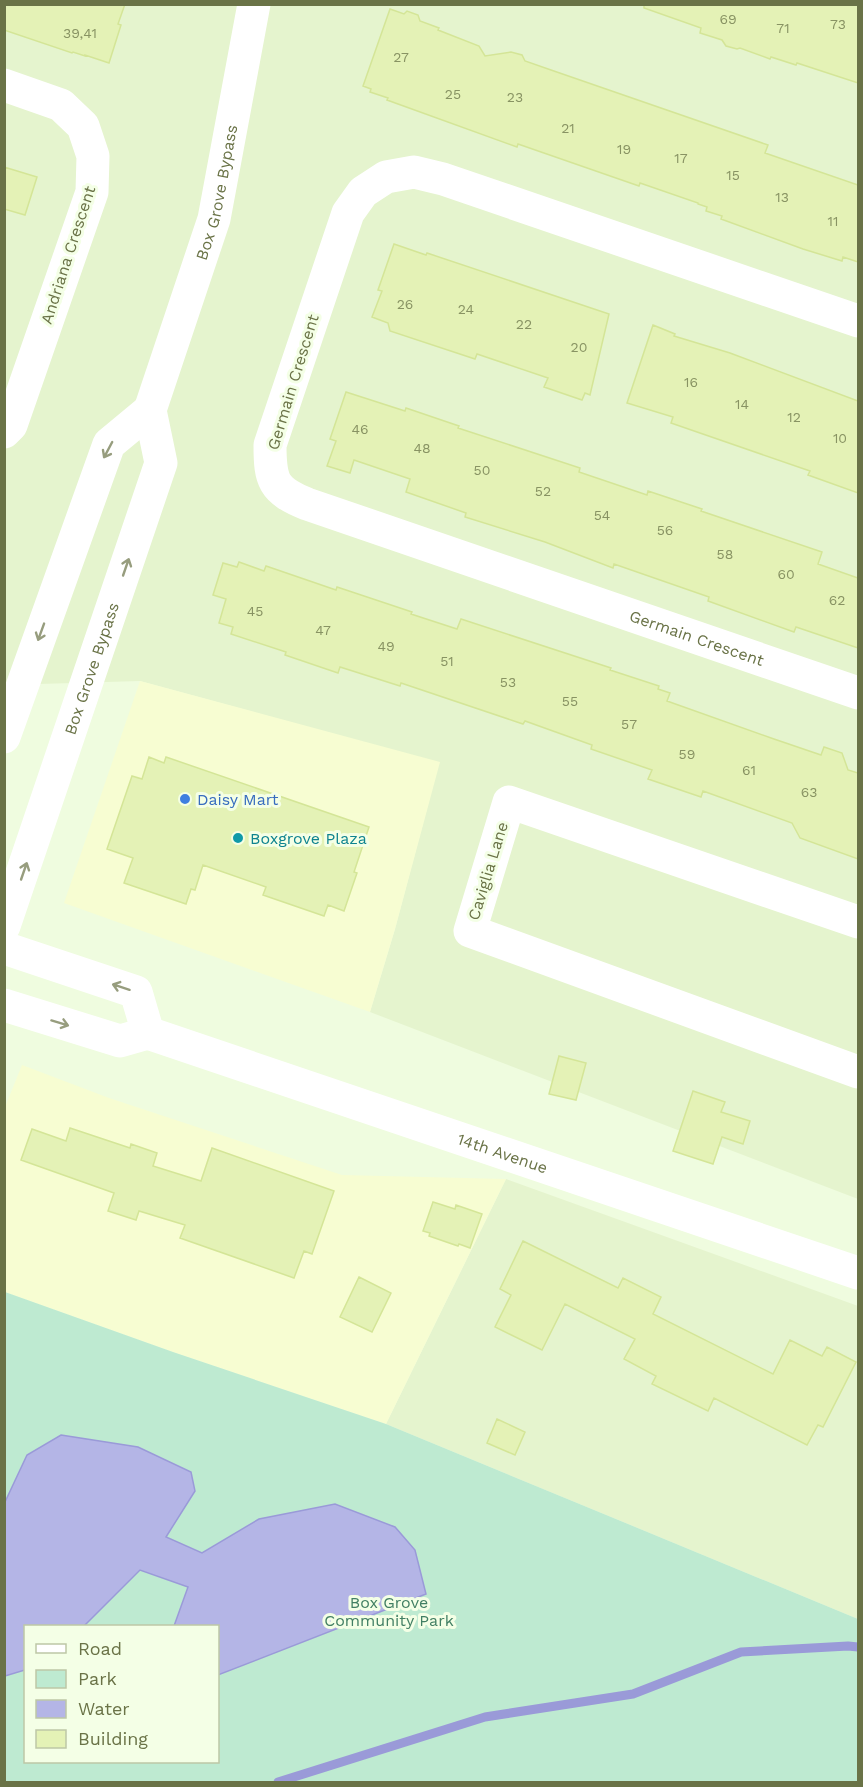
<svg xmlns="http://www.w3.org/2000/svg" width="863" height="1787" viewBox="0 0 863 1787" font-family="'Work Sans',sans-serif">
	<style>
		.residential { fill: #e5f4ce }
		.commercial { fill: #f7fdd2 }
		.green { fill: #beead1; fill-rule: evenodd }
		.water { fill: #b4b5e6; stroke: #9a9ad8; stroke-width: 1.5 }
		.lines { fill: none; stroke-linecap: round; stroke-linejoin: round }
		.stream { stroke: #9a9ad8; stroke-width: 9 }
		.building { fill: #e4f2b6; stroke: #d4e597; stroke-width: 1.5 }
		.street { stroke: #fff; stroke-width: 33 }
		.secondary { stroke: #fff; stroke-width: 33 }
		.oneway { stroke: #979d7e }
		.shop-dot { fill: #3f7fe0; stroke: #f4ffe6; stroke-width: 2 }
		.culture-dot { fill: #0f9aa8; stroke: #f4ffe6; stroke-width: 2 }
		.labels { text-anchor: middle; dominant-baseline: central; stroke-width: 6; stroke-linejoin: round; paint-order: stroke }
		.number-label { font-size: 14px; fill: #889363 }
		.street-label { font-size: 16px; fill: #6a7347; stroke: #f4ffe6 }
		.shop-label { font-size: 16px; fill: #366cbe; stroke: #f4ffe6; text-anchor: start }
		.culture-label { font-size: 16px; fill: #0d838f; stroke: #f4ffe6; text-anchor: start }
		.park-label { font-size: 16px; fill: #417f63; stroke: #f4ffe6 }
	</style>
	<rect width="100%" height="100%" fill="#effcdf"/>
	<!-- residential -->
	<path class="residential" d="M4,5h854v1194l-488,-187 25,-83 44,-166 -299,-82 -135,4z
		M506,1179l352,127v313l-472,-195z"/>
	<!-- commercial -->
	<path class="commercial" d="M140,681l300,81 -45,167 -25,83 -306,-109z
		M22,1065l87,33 233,77 164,4 -120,245 -213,-72 -168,-60v-185z"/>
	<!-- green -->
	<path class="green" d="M5,1292l168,60 213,72 472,195v163h-853zM26,1626h192v136h-192z"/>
	<!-- water -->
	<path class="water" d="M61,1435l77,12 53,25 4,19 -29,46 36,16 57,-34 76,-15 60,23 20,23 11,44 -208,81v-49h-44l14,-39 -48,-17 -56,56h-58l-1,44 -20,6v-174l22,-47z"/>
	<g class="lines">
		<!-- stream -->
		<path class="stream" d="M278,1782l207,-65 148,-23 108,-42 107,-6 10,1"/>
	</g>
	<!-- building -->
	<path class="building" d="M4,4h121l-7,20 3,1 -12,38 -24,-8v1l-12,-4 -1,1 -68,-23z
		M644,4h214v79l-61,-20 -1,2 -25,-8 -1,2 -30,-11 -3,1 -11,-3 -4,-6 -22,-7 1,-5 -57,-20z
		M390,9l14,5 3,-3 11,4 2,6 19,7 -1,2 41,16 6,10 26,-4 11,3 3,6 26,9 217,75 -3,8 93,32v77l-15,-5 -1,4 -39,-12 -82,-30 1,-3 -16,-5 1,-4 -9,-3v-1l-58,-20 -1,3 -121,-42 -1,3 -130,-47 1,-2 -18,-6 1,-3 -8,-3z
		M4,167l33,10 -12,38 -21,-6z
		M394,244l32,11 1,-2 182,61 -19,81 -5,-2 -3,7 -38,-13 4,-9 -71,-24 -2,5 -85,-28 -2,-8 -16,-6 10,-26 -4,-1z
		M653,325l22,9 -1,2 56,17 128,48v92l-50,-18 2,-4 -139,-48 2,-6 -46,-14z
		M346,392l59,19 1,-3 53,18 -1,2 122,40 -1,4 68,23 1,-4 54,18 -1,2 121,41 -4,12 40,14v70l-62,-21 -2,5 -86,-31 1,-4 -95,-33 -1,4 -68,-26 -80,-25 1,-4 -60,-21 4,-13 -56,-19 -4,13 -23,-7 9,-25 -6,-2z
		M239,562l25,9 2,-5 70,24 1,-3 75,25 -1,2 46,15 4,-10 150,49 -1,2 49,16 -1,3 12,4 -3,8 107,38 47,16 3,-8 18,6 6,17 10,3v86l-58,-21 -8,-15 -89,-32 -2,6 -53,-18 4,-9 -61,-21 1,-4 -67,-24 -2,3 -122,-41 -1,3 -60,-19 -2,6 -53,-18 1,-3 -55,-18 2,-7 -14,-4 7,-24 -13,-4 10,-32 14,4z
		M149,757l15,6 2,-6 203,70 -15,45 3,1 -13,38 -16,-6 -4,11 -61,-21 3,-8 -63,-22 -8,25 -4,-1 -5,15 -62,-21 9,-25 -26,-9 25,-73 10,3z
		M559,1056l27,7 -10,37 -27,-6z
		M693,1091l32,11 -4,10 29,9 -7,23 -21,-7 -9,27 -40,-13z
		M70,1128l60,20 1,-4 26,9 -4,13 48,15 11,-33 122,43 -22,63 -8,-3 -10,27 -114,-40 5,-13 -46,-14 -3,9 -28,-9 6,-18 -93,-33 11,-31 34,12z
		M433,1202l22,7 1,-4 26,9 -12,34 -11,-4 -1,2 -29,-10 1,-3 -7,-2z
		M523,1241l95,47 5,-10 38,19 -8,17 120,60 17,-34 32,16 5,-9 29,15 -33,65 -5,-2 -11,20 -93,-47 -6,13 -56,-27 4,-8 -32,-17 11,-20 -70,-35 -23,46 -47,-23 16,-32 -11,-6z
		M359,1277l32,16 -19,39 -32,-15z
		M497,1419l28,13 -10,23 -28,-12z"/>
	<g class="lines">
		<!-- street -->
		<g class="street">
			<path d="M4,85l57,20 22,21 10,30 -1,36 -81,233 -7,7"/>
			<path id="s1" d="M858,321l-415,-142 -29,-7 -28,5 -23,15 -15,21 -78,232c0,36 3,45 37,59l551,189"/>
			<path d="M858,922l-349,-120 -39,129 388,141"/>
		</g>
		<!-- secondary -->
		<g class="secondary">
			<path d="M4,737l105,-293 41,-34"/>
			<path id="s2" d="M4,926l157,-463 -11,-53 64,-191 40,-215"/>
			<path d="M4,948l132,44 12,41"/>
			<path id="s3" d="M4,1005l116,36 28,-8 710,240"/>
		</g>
	</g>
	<!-- one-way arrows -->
	<defs><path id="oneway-shaft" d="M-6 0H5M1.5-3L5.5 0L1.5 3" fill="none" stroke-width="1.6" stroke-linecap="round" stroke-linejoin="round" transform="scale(1.5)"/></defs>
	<g class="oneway">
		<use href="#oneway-shaft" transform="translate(108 450) rotate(118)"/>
		<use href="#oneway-shaft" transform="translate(126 567) rotate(-71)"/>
		<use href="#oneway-shaft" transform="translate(41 632) rotate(110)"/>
		<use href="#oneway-shaft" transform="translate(24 871) rotate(-71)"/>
		<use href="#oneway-shaft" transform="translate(121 987) rotate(-162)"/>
		<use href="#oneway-shaft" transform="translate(60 1023) rotate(17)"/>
	</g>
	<!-- markers -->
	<circle class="shop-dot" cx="185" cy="799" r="6"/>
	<circle class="culture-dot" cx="238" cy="838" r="6"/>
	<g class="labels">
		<!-- number labels -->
		<g class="number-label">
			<text x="728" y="19">69</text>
			<text x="838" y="24">73</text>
			<text x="783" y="28">71</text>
			<text x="80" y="33">39,41</text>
			<text x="401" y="57">27</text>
			<text x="453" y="94">25</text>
			<text x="515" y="97">23</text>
			<text x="568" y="128">21</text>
			<text x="624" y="149">19</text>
			<text x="681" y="158">17</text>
			<text x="733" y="175">15</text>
			<text x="782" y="197">13</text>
			<text x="833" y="221">11</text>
			<text x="405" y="304">26</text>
			<text x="466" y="309">24</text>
			<text x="524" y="324">22</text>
			<text x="579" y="347">20</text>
			<text x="691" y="382">16</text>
			<text x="742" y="404">14</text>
			<text x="794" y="417">12</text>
			<text x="360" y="429">46</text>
			<text x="840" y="438">10</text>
			<text x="422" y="448">48</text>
			<text x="482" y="470">50</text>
			<text x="543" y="491">52</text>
			<text x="602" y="515">54</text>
			<text x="665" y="530">56</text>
			<text x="725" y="554">58</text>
			<text x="786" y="574">60</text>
			<text x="837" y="600">62</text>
			<text x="255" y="611">45</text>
			<text x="323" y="630">47</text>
			<text x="386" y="646">49</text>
			<text x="447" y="661">51</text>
			<text x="508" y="682">53</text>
			<text x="570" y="701">55</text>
			<text x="629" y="724">57</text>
			<text x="687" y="754">59</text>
			<text x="749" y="770">61</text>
			<text x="809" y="792">63</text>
		</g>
		<!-- street labels -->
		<g class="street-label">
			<text stroke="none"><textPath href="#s2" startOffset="771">Box Grove Bypass</textPath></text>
			<text transform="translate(68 255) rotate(-72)">Andriana Crescent</text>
			<text transform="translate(293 382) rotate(-73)">Germain Crescent</text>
			<text stroke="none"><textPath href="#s1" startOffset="1284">Germain Crescent</textPath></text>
			<text stroke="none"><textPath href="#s2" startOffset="272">Box Grove Bypass</textPath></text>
			<text transform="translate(488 871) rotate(-73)">Caviglia Lane</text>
			<text stroke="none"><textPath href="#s3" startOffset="525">14th Avenue</textPath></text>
		</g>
		<!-- shop labels -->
		<g class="shop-label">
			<text x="197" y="799">Daisy Mart</text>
		</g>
		<!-- culture labels -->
		<g class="culture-label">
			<text x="250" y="838">Boxgrove Plaza</text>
		</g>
		<!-- park labels -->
		<g class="park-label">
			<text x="389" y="1602">Box Grove<tspan x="389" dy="18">Community Park</tspan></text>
		</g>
	</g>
	<!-- border -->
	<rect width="863" height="1787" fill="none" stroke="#6a7347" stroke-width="12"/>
	<!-- legend -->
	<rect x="24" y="1625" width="195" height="138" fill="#f4ffe6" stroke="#bdc7a6" stroke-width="1.5"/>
	<rect x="36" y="1644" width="30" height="9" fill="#ffffff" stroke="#bdc7a6" stroke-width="1.5"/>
	<text x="78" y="1655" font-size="18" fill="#6a7347">Road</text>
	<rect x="36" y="1670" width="30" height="18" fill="#beead1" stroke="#bdc7a6" stroke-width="1.5"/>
	<text x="78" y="1685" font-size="18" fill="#6a7347">Park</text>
	<rect x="36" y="1700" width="30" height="18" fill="#b4b5e6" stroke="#bdc7a6" stroke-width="1.5"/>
	<text x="78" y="1715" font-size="18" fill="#6a7347">Water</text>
	<rect x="36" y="1730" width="30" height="18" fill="#e4f2b6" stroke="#bdc7a6" stroke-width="1.5"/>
	<text x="78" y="1745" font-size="18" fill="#6a7347">Building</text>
</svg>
